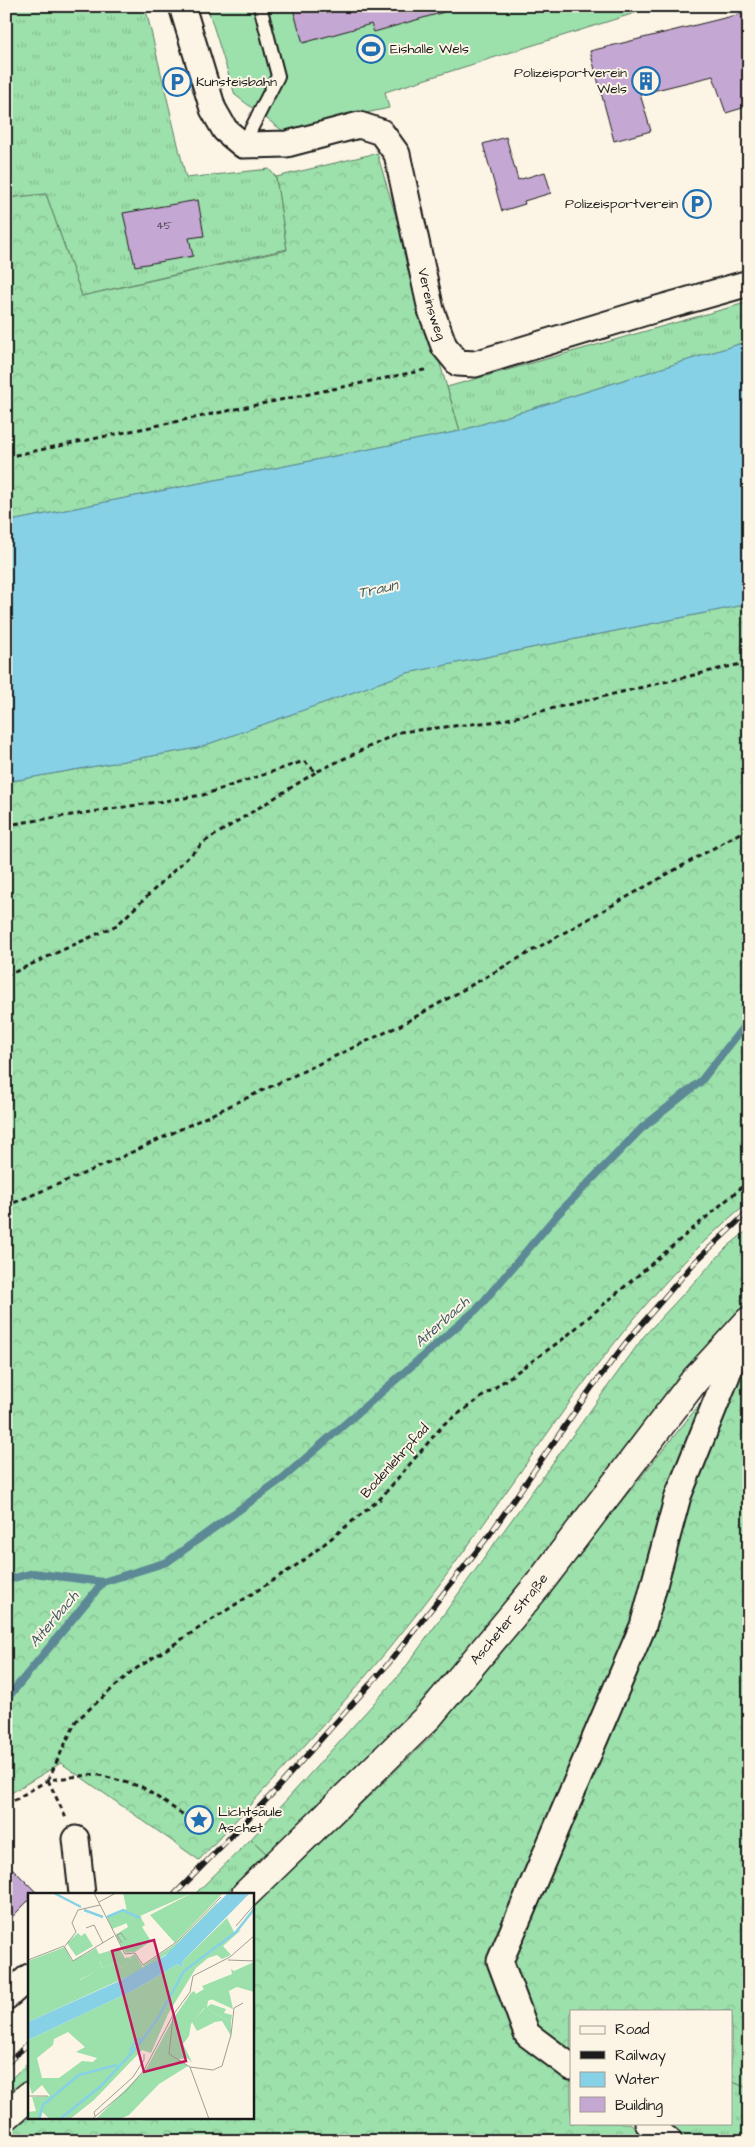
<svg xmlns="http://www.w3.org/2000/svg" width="755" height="2147" viewBox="0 0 755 2147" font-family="'Architects Daughter',sans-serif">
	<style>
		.grass { fill: url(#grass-tufts); stroke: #5c7e64 }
		.forest { fill: url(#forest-crowns); stroke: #5c7e64 }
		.garden { fill: #9ce0ab; stroke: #5c7e64 }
		.water { fill: #86d1e6; stroke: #5c8995 }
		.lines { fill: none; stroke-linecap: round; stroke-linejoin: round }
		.stream { stroke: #5c8995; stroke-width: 8 }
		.building { fill: #c5a7d3; stroke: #1c1c1c }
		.service-casing { stroke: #1c1c1c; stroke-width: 16 }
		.minor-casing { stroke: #1c1c1c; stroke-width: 29 }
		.secondary-casing { stroke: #1c1c1c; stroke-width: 31 }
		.path { stroke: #1c1c1c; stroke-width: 3; stroke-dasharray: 5 4; stroke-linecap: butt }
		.service { stroke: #fcf5e5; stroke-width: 12 }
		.minor { stroke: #fcf5e5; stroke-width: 25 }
		.secondary { stroke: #fcf5e5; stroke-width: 28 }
		.rail-casing { stroke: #1c1c1c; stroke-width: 5.5 }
		.rail { stroke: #fcf5e5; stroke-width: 4; stroke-dasharray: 11; stroke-linecap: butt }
		.labels { text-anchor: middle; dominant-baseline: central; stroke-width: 4; stroke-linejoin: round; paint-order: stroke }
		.number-label { font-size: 11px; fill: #463f4a }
		.poi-label { font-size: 14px; fill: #1c1c1c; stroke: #fcf5e5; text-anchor: start }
		.street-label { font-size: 14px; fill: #1c1c1c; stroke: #fcf5e5 }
		.water-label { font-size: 15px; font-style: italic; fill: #415b63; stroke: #fcf5e5 }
		.inset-river { fill: none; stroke: #86d1e6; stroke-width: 2.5 }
		.inset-road { fill: none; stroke: #a29e95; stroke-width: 1 }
		.view { fill: #c2185b; fill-opacity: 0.15; stroke: #c2185b; stroke-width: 2.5 }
		.inset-edge { fill: none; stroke: #1c1c1c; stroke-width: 2.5 }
	</style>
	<defs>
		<pattern id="grass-tufts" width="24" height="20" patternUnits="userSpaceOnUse" patternTransform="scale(1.25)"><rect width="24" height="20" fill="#9ce0ab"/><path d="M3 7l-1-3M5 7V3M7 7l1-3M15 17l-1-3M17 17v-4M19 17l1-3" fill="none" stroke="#86c093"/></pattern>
		<pattern id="forest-crowns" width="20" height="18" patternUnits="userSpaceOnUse" patternTransform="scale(1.25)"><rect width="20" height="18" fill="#9ce0ab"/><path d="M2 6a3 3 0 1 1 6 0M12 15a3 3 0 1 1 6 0" fill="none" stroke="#86c093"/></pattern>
	</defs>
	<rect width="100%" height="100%" fill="#fcf5e5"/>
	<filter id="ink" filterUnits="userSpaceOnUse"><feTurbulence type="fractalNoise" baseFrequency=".02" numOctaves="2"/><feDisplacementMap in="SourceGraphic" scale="10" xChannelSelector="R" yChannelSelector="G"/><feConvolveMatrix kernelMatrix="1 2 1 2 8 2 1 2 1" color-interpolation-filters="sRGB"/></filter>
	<g filter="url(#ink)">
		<!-- grass -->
		<path class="grass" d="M6,6h139l41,172 83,-9 7,8 11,72 -205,47 -36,-102 -40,4z
			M749,302v39l-289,90 -13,-44z
			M251,1839l16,15 -42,40h-30z
			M29,2061v19l-23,20v-16z
			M731,2081l18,8v52h-78l-22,-18h82z"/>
		<!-- forest -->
		<path class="forest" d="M377,153l83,278 -454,91v-324l40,-4 36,102 205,-46 -11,-73z
			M749,604v597c-123,103 -206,244 -301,372 -75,102 -163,194 -249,287l-138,-97 -55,33v-1014l191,-34 210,-75z
			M749,1229v72l-75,87 -80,106 -147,183 -57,61 -123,116 -16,-15 151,-167 242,-336 83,-89z
			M749,1351v738l-18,-8v-70h-160v112h59l21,18h-645v-6l23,-18 223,1 1,-211 179,-171 280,-347z"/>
		<!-- garden -->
		<path class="garden" d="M207,6h450l-272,86 4,16 -106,23 -48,-36z"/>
		<!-- water -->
		<path class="water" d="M749,341v263l-342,69 -210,75 -191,34v-260l454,-91z"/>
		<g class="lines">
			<!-- stream -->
			<path class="stream" d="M6,1580l27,-7 70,9
				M6,1696l4,-1 93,-113 64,-20 116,-84 195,-170 79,-93 85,-87 59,-47 48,-61"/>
		</g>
		<!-- building -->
		<path class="building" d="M292,6h151l1,6 -70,20 -3,-8 -68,19z
			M749,12v94l-23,7 -13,-37 -73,18 11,37 -37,10 -24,-90z
			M506,137l12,43 27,-8 6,21 -27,8 1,3 -23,7 -19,-67z
			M198,200l6,36 -15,2 4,18 -58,10 -12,-53z
			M6,1862l30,30 -2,2h-5v6l-23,23z"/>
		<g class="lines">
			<defs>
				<path id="service" d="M243,145l35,-69 -18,-70"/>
				<g id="minor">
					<path id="s1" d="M182,6l31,103 12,21 18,15 44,-1 72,-19 22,7 16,22 34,156 13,36 14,17 17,1 168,-51 106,-30"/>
					<path d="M76,1839l6,55"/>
					<path d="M6,1997l23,-20"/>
					<path d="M571,2067l-44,-33 -27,-73 143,-335 35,-130 49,-121 16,-48"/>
					<path d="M648,2123l21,18"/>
				</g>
				<g id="secondary">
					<path id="s2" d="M246,1894l183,-178 109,-131 156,-204 55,-60"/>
					<path d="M6,2116l23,-20"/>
				</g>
			</defs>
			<!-- service casing -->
			<use href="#service" class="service-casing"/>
			<!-- minor casing -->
			<use href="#minor" class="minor-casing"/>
			<!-- secondary casing -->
			<use href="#secondary" class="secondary-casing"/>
			<!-- path -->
			<path class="path" d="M6,457l423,-88
				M6,825l197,-30 101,-34 12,11 84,-40 99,-11 250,-59
				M6,976l111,-51 87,-83 112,-70
				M6,1206l103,-43 292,-138 348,-197
				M48,1780l28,-59 55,-49 172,-111 77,-62 64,-75 119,-85 186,-158
				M48,1780l18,38
				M6,1805l42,-25 48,-6 46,13 58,39"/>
			<!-- service -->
			<use href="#service" class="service"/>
			<!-- minor -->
			<use href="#minor" class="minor"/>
			<!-- secondary -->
			<use href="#secondary" class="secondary"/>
			<defs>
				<path id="rail" d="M175,1894l98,-101 115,-129 102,-130 102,-147 36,-47 66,-77 55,-52
					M6,2064l23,-21"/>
			</defs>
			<!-- rail casing -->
			<use href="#rail" class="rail-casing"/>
			<!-- rail -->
			<use href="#rail" class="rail"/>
		</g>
	</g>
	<!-- icons -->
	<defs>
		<symbol id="stadium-ring" viewBox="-11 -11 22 22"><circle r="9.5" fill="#fcf5e5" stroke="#1f6fb2" stroke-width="1.5"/><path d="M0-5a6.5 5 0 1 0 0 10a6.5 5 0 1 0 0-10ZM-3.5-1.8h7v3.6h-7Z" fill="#1f6fb2"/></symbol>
		<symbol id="building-ring" viewBox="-11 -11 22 22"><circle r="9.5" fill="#fcf5e5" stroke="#1f6fb2" stroke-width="1.5"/><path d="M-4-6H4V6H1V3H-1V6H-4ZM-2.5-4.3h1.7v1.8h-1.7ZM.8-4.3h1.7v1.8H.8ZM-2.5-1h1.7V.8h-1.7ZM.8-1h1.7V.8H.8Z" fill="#1f6fb2"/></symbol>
		<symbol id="parking-ring" viewBox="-11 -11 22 22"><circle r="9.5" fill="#fcf5e5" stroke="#1f6fb2" stroke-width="1.5"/><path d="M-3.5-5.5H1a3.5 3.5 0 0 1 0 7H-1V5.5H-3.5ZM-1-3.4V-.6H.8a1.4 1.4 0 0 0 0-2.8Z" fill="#1f6fb2"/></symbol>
		<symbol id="sight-ring" viewBox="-11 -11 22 22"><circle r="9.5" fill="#fcf5e5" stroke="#1f6fb2" stroke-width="1.5"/><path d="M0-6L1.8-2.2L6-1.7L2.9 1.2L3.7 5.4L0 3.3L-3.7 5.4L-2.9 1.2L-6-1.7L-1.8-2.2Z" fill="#1f6fb2"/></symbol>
	</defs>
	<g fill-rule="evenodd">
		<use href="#stadium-ring" x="355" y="33" width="32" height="32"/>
		<use href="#building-ring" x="630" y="65" width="32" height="32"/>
		<use href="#parking-ring" x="161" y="66" width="32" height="32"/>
		<use href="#parking-ring" x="681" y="188" width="32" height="32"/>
		<use href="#sight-ring" x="183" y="1804" width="32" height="32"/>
	</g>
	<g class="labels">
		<!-- number labels -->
		<g class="number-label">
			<text x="164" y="225">45</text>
		</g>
		<!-- poi labels -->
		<g class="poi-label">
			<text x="390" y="49">Eishalle Wels</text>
			<text x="627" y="73" text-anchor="end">Polizeisportverein<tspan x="627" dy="16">Wels</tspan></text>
			<text x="196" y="82">Kunsteisbahn</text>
			<text x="678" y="204" text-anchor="end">Polizeisportverein</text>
			<text x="218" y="1812">Lichtsäule<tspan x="218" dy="16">Aschet</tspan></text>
		</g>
		<!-- street labels -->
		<g class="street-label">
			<text stroke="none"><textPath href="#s1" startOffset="478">Vereinsweg</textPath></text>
			<text transform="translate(395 1461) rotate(-48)">Bodenlehrpfad</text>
			<text stroke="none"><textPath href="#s2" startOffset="381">Ascheter Straße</textPath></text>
		</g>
		<!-- water labels -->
		<g class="water-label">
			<text transform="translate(378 589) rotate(-12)">Traun</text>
			<text transform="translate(442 1322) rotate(-42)">Aiterbach</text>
			<text transform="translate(54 1619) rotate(-50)">Aiterbach</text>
		</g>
	</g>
	<!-- overview -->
	<g transform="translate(28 1893)">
		<rect width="226" height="226" fill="#fcf5e5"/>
		<path d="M164,0h31l-48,50 -25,-28zM190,9l-4,7 -41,41 -29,19 -1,-3 35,-24zM68,55l3,6 20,-6 6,10 4,-1 3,4 -11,6 -4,-5 -15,6 -2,-7 -7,12 -14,7 -5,-8h5l5,-17zM201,98l4,18 -22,-10 8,-6zM183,111l15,5 -2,4 8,2 -1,7 -19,-10 -5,-5zM177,115l10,14 -18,9 -5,-9z" fill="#9ce0ab"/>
		<path d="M98,16l16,8 -30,12 -5,-12zM199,25l7,14 7,-2 -18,16 8,9 -9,4 -5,-4 -9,3 -12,10 -28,46 -17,39 -9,-3 -48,50 -24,19h-20l-8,-7 -1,7h-13v-7l8,-1 -4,-14 18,-1 -8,-11 -10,9 -4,-14v-40l106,-50 44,-26 4,4 1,-7zM40,139l17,15 -9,5 21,6 -4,4 -11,-1 -23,17h-17l-5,-20 16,-13 1,-6zM107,61l9,15 -116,53v-29l46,-21 6,8 13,-7v-7l6,-6 3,8 15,-6 4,5 10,-6 -1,-4zM226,69v30l-17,-5 -29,14 -1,6 5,5 19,10v14l-9,-15 -7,1 -11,-14 -13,16 -2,12 -6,8 9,18 -5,-4 -8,1 9,7 -29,18 -30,31 -9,4h-24l50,-50 27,-50 18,-26 3,-2 2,3 8,-5 -2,-3 30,-12 -1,-5 3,2z" fill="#9ce0ab" fill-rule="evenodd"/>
		<path d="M95,0h69l-52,23 5,9 -3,2 9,14 -16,11 -9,1 -11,-18 13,-8 -2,-5 14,-5 -13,-6zM50,40l3,3 4,-3 8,13 -17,10 -9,-13zM37,54l7,14 12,-6 3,14 -59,24v-32z" fill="#9ce0ab"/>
		<path d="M200,0h22l-67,68 -1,7 -4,-4 -44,26 -106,50v-18l89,-40 48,-26z" fill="#86d1e6"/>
		<path class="inset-river" d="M26,0l27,14M56,17l19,7M79,24l16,-7 17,8M102,158l6,-11 5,-1M11,226l4,-14 36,-30 38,-10M32,226l41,-33 37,-40 20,-28 26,-47 52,-39 19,-24"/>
		<path class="inset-road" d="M66,0l31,61 10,-1 8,12 35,-24 43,-44M71,9l17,-9M208,33l19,-22M58,35l8,-3 9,18M94,50l-5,-8 4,-2 5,7M37,53l11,-14 -4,-9 6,-13 22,-5M0,67l36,-14 9,15 41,-25M200,67l27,1M145,124l-4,37 21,13M162,174l23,3 9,-4 9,-31 3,-27 9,-5M162,174l19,52M0,203h20M67,223l-1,-4 39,-35 11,-17v-6M64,226l35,-29 17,-20 29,-55 17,-23 3,-16 37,-19 25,-22"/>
		<path class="view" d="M126,47l32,121 -42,11 -32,-121z"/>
		<rect width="226" height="226" class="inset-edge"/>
	</g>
	<!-- margin -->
	<rect width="755" height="2147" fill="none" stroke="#fcf5e5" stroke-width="25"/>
	<rect x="12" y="12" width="730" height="2122" fill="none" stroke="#1c1c1c" stroke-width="2" filter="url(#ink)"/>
	<!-- legend -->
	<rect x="570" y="2010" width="162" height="115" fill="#fcf5e5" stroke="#a29e95"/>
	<rect x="580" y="2026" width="25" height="8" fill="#fcf5e5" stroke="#a29e95"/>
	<text x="615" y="2034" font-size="15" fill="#1c1c1c">Road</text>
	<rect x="580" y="2051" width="25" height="8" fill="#1c1c1c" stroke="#a29e95"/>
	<text x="615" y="2060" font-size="15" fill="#1c1c1c">Railway</text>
	<rect x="580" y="2072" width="25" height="15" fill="#86d1e6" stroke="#a29e95"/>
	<text x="615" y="2084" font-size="15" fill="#1c1c1c">Water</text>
	<rect x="580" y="2097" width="25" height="15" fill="#c5a7d3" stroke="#a29e95"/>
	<text x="615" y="2110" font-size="15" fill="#1c1c1c">Building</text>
</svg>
